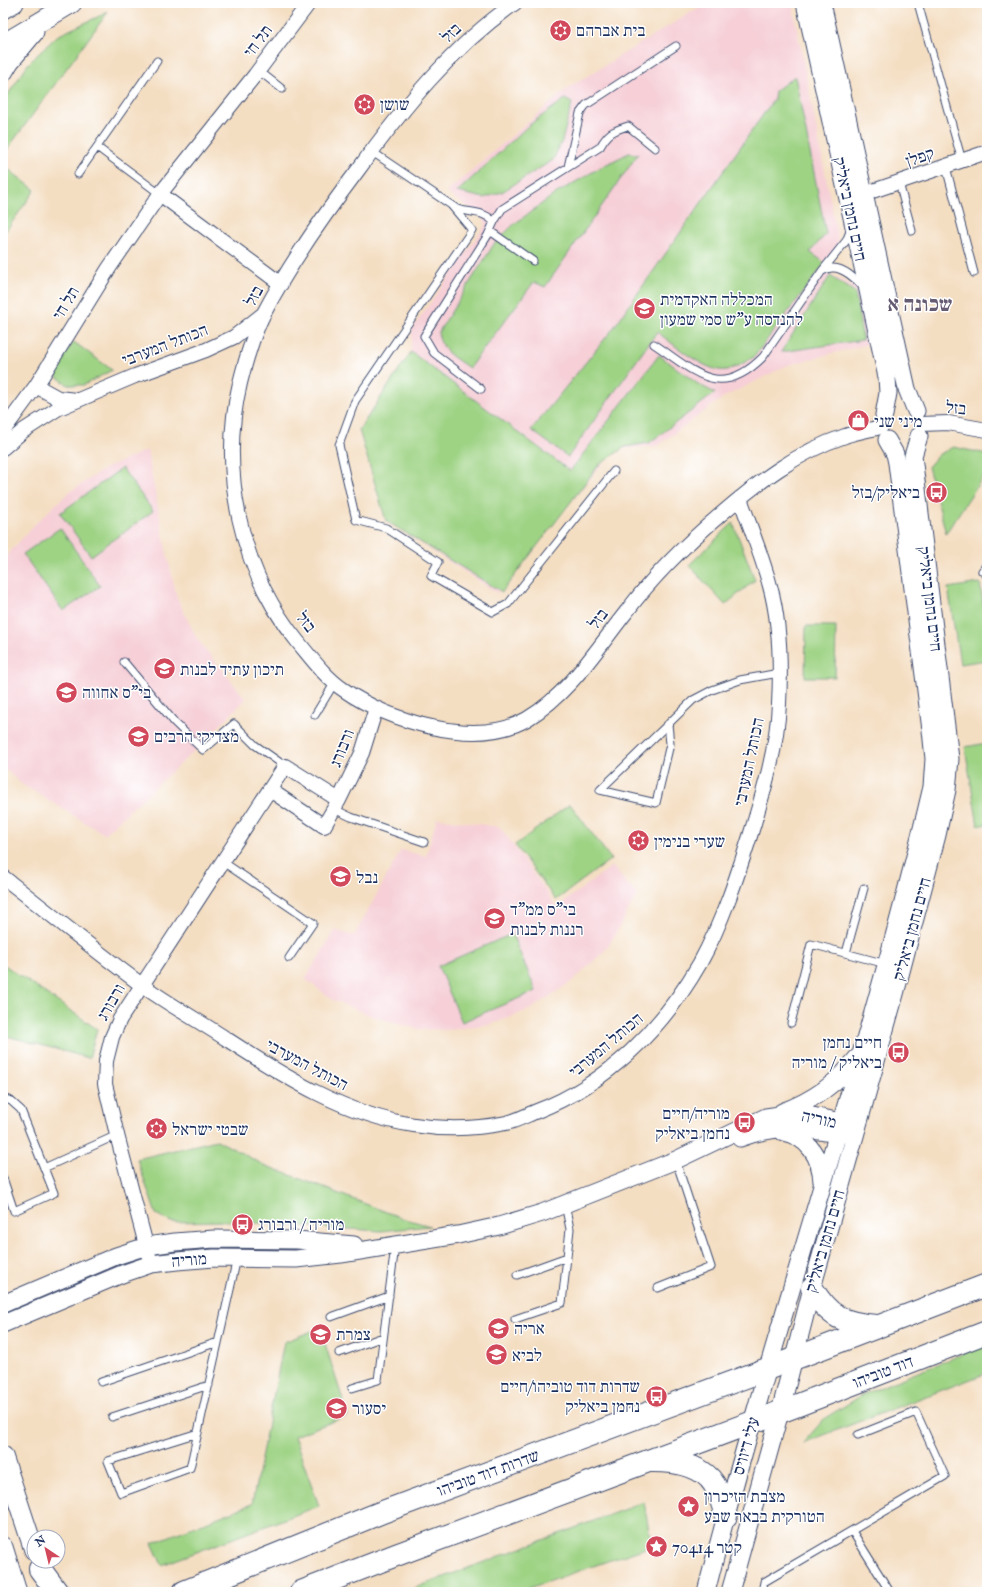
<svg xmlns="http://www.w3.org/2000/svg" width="990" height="1595" viewBox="0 0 990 1595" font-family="'IM FELL Double Pica','Frank Ruhl Libre',serif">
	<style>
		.built { fill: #f6cfd7 }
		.green { fill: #9ed384; stroke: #5c8171 }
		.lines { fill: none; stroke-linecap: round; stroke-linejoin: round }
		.service-casing { stroke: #3c496d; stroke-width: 9 }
		.minor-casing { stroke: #3c496d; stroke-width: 16 }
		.tertiary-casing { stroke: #3c496d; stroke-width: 19 }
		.secondary-casing { stroke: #3c496d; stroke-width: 21 }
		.trunk-casing { stroke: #3c496d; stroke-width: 24 }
		.service { stroke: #fff; stroke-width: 7 }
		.minor { stroke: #fff; stroke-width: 14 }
		.tertiary { stroke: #fff; stroke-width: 17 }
		.secondary { stroke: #fff; stroke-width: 19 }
		.trunk { stroke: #fff; stroke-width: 22 }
		.labels { text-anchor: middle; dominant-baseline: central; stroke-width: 3; stroke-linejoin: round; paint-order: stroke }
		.poi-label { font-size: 17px; fill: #1b2f5e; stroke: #fff; text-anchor: start }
		.street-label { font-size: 17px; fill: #1b2f5e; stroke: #fff }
		.district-label { font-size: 21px; font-weight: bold; fill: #665c73; stroke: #fff }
	</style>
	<rect width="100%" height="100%" fill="#fff"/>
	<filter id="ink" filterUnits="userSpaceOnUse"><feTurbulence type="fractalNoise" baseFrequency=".025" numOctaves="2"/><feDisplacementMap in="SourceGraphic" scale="8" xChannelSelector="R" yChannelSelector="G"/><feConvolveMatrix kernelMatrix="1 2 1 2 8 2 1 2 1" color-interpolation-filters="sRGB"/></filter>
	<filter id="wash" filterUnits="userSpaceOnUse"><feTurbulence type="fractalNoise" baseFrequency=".012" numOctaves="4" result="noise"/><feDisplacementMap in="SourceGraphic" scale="16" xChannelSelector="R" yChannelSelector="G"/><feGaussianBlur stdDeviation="0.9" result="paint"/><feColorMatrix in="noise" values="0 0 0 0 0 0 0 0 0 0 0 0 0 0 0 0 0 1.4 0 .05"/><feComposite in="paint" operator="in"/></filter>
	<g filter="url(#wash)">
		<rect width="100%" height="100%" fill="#f4dec2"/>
		<!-- built -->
		<path class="built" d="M706,3h86l47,242 -17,26 36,17 10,56 -80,21 -64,32 -67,49 -34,3 -19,13 -107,131 -109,-71 -29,-94 52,-77 1,-22 74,-105 -3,-7 -37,-25 122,-104z
			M147,450l20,104 10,44 20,41 49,60 -54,54 -88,81 -84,-51 -17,-16v-204l5,-9 29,-32 31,-29 38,-25z
			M437,818l63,9 57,80 55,-41 25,29 -29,52 -33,32 -44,30 -39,15 -42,6 -33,-1 -45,-13 -39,-16 -28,-21 30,-49 19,6 47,-86 25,6z"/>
		<!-- green -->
		<path class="green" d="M108,12l-105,143v-53l25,-38 29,-28z
			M795,76l31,158 -16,18 15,11 -71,94c-9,5 -18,11 -28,13 -18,4 -54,-27 -69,-38l-89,125 -37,-27 81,-100 162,-231 1,-8z
			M565,99l7,4 -10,38 -9,19 -51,32 -18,6 -27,-6 71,-66z
			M629,153l9,1 -93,133 -11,-5 -65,86c-14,-10 -28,-16 -31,-35l56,-89 19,-19 42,-31 46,-27z
			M3,165l32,25 -32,45z
			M830,276l25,16 8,48 -82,12z
			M74,342l38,28 -28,15h-16l-11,-8 -1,-11z
			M411,352l159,119 89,-116 39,29 17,9 -66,50 -24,4 -26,18 -97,127 -116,-71 -27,-91z
			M953,447l34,7v17l-41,62 -18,-66 10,-12z
			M122,468l31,43 -62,45 -31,-43z
			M733,523l22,57 -30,25 -36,-40z
			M60,528l40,58 -37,25 -40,-57z
			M980,583l7,47v30l-27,4 -12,-76z
			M806,626h30l-1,51h-30z
			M987,743v81l-9,2 -13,-79z
			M570,804l41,55 -55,41 -41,-55z
			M512,934l24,57 -74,31 -24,-56z
			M3,964l94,65 -8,29 -86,-23z
			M217,1140l47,25 138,53 28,8 -49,5 -156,-10 -54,1 -15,-8 -19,-55z
			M320,1328l28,88 -54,20 25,70 -157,59 -10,-22 100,-39 32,-162z
			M987,1344v29l-184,70 22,-25 39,-24z
			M644,1502l5,29 8,13 -139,48h-114z"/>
	</g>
	<g filter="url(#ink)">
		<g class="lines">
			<defs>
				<path id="service" d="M918,3l44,158
					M258,70l24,19
					M97,147l63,47
					M371,151l86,58c14,4 28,2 37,13l-6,13 -64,101 10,17 47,36
					M568,167l12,-54 6,-8 90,-59
					M946,167l28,106
					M78,174l79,-113
					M899,183l13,48
					M451,205l21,25 -117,171 -16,44 17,75 30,8 52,34 -7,14 62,36 15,-8 106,-133
					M494,222l8,-13 98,-62c8,-14 12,-16 28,-21l27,22
					M490,231l43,30
					M822,271c3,-1 7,-3 10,-3 11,-1 25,12 31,19
					M654,344c41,27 65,57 109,13l59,-86 24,-30 5,-12
					M987,564l-5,7 5,4
					M124,662l51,61 28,27 31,-26 21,21 30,21
					M315,715l20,-33
					M600,790l93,-90 19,-10 28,-10 39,-7
					M600,790l56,13 14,-59 -2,-20
					M334,809l17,8 73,25
					M223,862l90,61 -24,35
					M846,953l18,-65
					M791,1023l20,-79 75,20
					M3,1098l8,3 10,9 33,83 -40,18 -11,-33
					M44,1168l73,-33
					M517,1275l50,-18
					M658,1288l53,-21 -35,-106
					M331,1317l58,-21
					M515,1319l47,-16 8,-74 -5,-25
					M339,1353l44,-16
					M101,1382l117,-40
					M352,1388l26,-8 17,-134
					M112,1417l97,-32
					M198,1433l-90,28 13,32 69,-25 47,-210
					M852,1531l38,61
					M762,1592l2,-10 181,-106 -29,-64 -58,23"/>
				<path id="minor" d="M515,3c-63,44 -112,105 -157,167 -34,45 -68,93 -94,143 -11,21 -18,46 -24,70 -21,88 0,188 58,259 14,17 28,36 46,48 45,31 132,59 183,29 43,-26 69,-69 100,-108 27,-36 59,-67 93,-96 37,-32 77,-63 125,-79 11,-4 24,-6 36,-9
					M160,194l121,90
					M864,194l123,-42
					M36,386l22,12 18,2
					M921,424l27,-1 39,7
					M3,431l33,-45 73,-118 51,-74 95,-119 54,-72
					M3,448l20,-17 34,-22 78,-33 71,-26 28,-13 28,-22
					M270,790l54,36 15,-26 23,-47 14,-45
					M3,877c45,35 90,72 136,106 29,21 60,38 89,57 57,37 117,75 186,85 30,5 62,4 92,-2 10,-2 21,-8 31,-12 70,-27 126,-83 163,-148 22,-40 37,-86 51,-130 13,-42 26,-85 28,-129 2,-38 1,-82 -9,-118 -8,-30 -20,-59 -30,-88
					M151,1264l-34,-129 -12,-51 1,-23 6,-24 8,-18 165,-253 54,34"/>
				<path id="tertiary" d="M805,3l82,374 1,16 -4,22
					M822,3l85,386 9,22
					M782,1112c30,-11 55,-28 75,-54
					M783,1132c25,5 38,25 39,50
					M740,1138c20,-7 42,-12 64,-9 15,1 29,6 44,5
					M3,1304l113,-48 31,-10 28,-4 39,-3 83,1 57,5
					M3,1324l119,-50 29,-10 26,-3 37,-3 82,1 45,-5 117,-19 41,-9 43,-13 134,-53 90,-43 21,-3 21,1 33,7 8,7
					M706,1592c69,-270 162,-533 226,-805l2,-28 -3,-29 -34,-267 -2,-9 -8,-14
					M730,1592l50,-180 32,-124 83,-294 42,-159 10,-45 3,-31 -37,-303 6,-20"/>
				<path id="secondary" d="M3,9l11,-6
					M3,44l69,-41
					M3,72l6,-10 25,-30
					M3,1456l31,94
					M3,1547l14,45"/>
				<path id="trunk" d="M812,1288c16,29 33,36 65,38
					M653,1461c21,0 49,4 61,23 6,10 9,21 12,32
					M40,1569l17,23
					M184,1592l196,-79 387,-144 220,-84
					M301,1592l95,-37 384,-143 207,-80"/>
			</defs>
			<!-- service casing -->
			<use href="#service" class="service-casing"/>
			<!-- minor casing -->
			<use href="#minor" class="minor-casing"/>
			<!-- tertiary casing -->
			<use href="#tertiary" class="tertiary-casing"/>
			<!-- secondary casing -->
			<use href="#secondary" class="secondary-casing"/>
			<!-- trunk casing -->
			<use href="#trunk" class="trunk-casing"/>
			<!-- service -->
			<use href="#service" class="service"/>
			<!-- minor -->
			<use href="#minor" class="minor"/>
			<!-- tertiary -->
			<use href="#tertiary" class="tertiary"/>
			<!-- secondary -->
			<use href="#secondary" class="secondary"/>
			<!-- trunk -->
			<use href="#trunk" class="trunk"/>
		</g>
	</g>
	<!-- icons -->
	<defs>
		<symbol id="synagogue-disc" viewBox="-11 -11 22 22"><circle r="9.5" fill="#d1495b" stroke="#fff"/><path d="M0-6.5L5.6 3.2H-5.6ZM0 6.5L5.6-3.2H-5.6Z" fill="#fff"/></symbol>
		<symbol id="university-disc" viewBox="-11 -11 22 22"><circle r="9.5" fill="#d1495b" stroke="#fff"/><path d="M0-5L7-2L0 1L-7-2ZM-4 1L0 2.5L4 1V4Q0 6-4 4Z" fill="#fff"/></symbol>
		<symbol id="shop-disc" viewBox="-11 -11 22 22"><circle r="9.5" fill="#d1495b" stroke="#fff"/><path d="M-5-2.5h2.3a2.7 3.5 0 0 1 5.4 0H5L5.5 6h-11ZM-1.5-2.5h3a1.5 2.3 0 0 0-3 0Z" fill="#fff"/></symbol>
		<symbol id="bus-disc" viewBox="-11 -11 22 22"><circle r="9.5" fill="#d1495b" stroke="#fff"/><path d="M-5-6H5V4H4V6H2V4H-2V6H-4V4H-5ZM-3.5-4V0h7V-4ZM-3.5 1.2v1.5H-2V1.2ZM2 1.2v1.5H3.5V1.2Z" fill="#fff"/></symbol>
		<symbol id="school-disc" viewBox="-11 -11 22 22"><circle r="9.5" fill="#d1495b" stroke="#fff"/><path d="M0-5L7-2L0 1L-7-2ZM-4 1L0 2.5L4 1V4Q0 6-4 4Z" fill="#fff"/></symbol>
		<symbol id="sight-disc" viewBox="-11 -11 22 22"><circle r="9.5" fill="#d1495b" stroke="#fff"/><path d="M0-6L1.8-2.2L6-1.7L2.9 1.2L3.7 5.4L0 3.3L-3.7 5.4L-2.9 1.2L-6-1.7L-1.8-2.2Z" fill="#fff"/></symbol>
	</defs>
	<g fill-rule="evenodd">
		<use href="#synagogue-disc" x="548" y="18" width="25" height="25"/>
		<use href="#synagogue-disc" x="352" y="92" width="25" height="25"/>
		<use href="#university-disc" x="632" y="296" width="25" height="25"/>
		<use href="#shop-disc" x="846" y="408" width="25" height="25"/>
		<use href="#bus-disc" x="924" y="480" width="25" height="25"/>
		<use href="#school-disc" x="152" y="656" width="25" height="25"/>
		<use href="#school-disc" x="54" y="680" width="25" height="25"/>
		<use href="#school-disc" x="126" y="724" width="25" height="25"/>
		<use href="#synagogue-disc" x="626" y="828" width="25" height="25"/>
		<use href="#school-disc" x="328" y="864" width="25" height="25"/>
		<use href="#school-disc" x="482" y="906" width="25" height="25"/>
		<use href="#bus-disc" x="886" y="1040" width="25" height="25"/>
		<use href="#bus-disc" x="732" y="1110" width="25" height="25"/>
		<use href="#synagogue-disc" x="144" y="1116" width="25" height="25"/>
		<use href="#bus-disc" x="230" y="1212" width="25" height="25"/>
		<use href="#school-disc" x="486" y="1316" width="25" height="25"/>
		<use href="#school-disc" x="308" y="1322" width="25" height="25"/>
		<use href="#school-disc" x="484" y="1342" width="25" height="25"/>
		<use href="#bus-disc" x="644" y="1384" width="25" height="25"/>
		<use href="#school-disc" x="324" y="1396" width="25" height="25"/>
		<use href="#sight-disc" x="676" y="1494" width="25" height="25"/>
		<use href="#sight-disc" x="644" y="1534" width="25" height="25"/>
	</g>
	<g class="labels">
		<!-- poi labels -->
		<g class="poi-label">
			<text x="576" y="30">בית אברהם</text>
			<text x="380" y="104">שושן</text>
			<text x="660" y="299">המכללה האקדמית<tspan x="660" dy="20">להנדסה ע"ש סמי שמעון</tspan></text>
			<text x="874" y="421">מיני שני</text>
			<text x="920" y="492" text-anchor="end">ביאליק/בזל</text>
			<text x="180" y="669">תיכון עתיד לבנות</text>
			<text x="82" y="692">בי"ס אחווה</text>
			<text x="154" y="736">מצדיקי הרבים</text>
			<text x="654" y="841">שערי בנימין</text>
			<text x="356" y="877">נבל</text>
			<text x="510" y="909">בי"ס ממ"ד<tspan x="510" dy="20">רננות לבנות</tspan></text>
			<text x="882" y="1042" text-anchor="end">חיים נחמן<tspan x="882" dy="20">ביאליק / מוריה</tspan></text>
			<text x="730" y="1113" text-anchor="end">מוריה/חיים<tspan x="730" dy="20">נחמן ביאליק</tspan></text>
			<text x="172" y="1129">שבטי ישראל</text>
			<text x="258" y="1224">מוריה / ורבורג</text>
			<text x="514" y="1328">אריה</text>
			<text x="336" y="1334">צמרת</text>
			<text x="512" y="1355">לביא</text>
			<text x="640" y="1386" text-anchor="end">שדרות דוד טוביהו/חיים<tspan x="640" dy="20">נחמן ביאליק</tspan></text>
			<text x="352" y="1408">יסעור</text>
			<text x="704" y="1496">מצבת הזיכרון<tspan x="704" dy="20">הטורקית בבאר שבע</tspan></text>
			<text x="672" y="1547">קטר 70414</text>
		</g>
		<!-- street labels -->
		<g class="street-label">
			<text transform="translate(451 33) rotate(-43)">בזל</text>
			<text transform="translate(258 41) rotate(-53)">תל חי</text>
			<text transform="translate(920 157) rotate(-19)">קפלן</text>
			<text transform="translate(850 209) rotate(78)">חיים נחמן ביאליק</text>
			<text transform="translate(254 296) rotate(-61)">בזל</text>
			<text transform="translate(66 303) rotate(-59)">תל חי</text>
			<text transform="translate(165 345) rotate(-21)">הכותל המערבי</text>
			<text transform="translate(956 408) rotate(6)">בזל</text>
			<text transform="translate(930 599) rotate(83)">חיים נחמן ביאליק</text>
			<text transform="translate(598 619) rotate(-53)">בזל</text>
			<text transform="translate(306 622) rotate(53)">בזל</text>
			<text transform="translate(342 748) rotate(-68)">ורבורג</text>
			<text transform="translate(749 762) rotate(-78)">הכותל המערבי</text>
			<text transform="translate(912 929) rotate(-75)">חיים נחמן ביאליק</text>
			<text transform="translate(111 1002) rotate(-60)">ורבורג</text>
			<text transform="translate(606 1045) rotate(-40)">הכותל המערבי</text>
			<text transform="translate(307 1065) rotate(28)">הכותל המערבי</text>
			<text transform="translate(819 1119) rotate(12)">מוריה</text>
			<text transform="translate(825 1241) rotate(-74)">חיים נחמן ביאליק</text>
			<text transform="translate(189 1260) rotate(-5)">מוריה</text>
			<text transform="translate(883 1372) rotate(-21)">דוד טוביהו</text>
			<text transform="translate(746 1446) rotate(-74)">עלי דיוויס</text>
			<text transform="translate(488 1473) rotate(-20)">שדרות דוד טוביהו</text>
		</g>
		<!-- district labels -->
		<g class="district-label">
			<text x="920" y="304">שכונה א</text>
		</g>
	</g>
	<!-- margin -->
	<rect width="990" height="1595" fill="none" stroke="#fff" stroke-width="16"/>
	<!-- north arrow -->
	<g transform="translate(46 1549) rotate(325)"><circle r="19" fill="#ffffff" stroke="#a4acbf"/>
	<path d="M0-3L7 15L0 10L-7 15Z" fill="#d1495b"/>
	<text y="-6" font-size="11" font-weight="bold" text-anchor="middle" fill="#1b2f5e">N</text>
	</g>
</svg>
